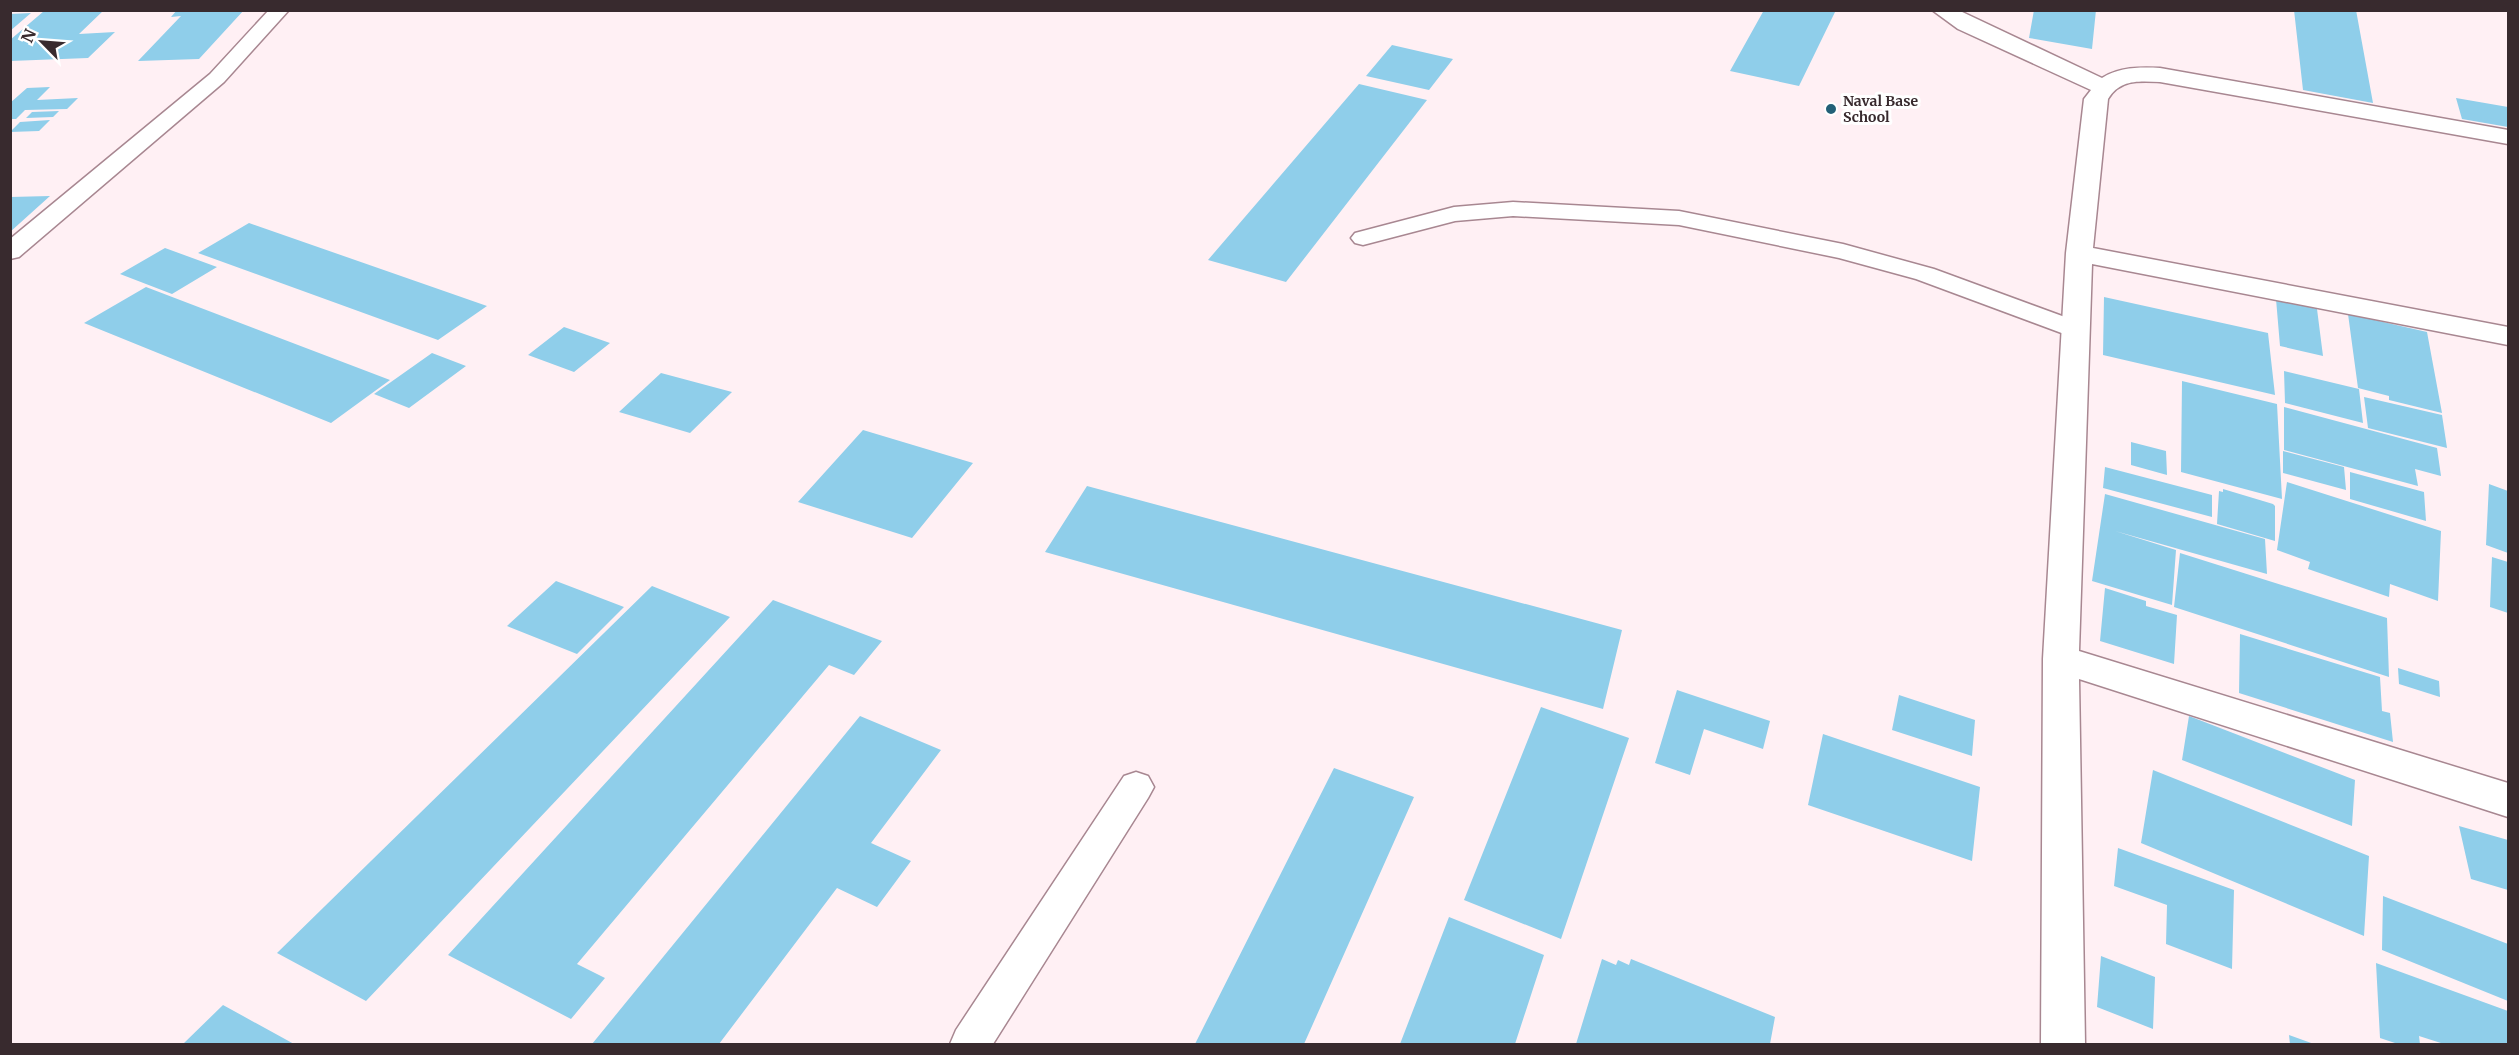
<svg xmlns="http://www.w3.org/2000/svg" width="2519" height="1055" viewBox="0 0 2519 1055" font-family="Merriweather,serif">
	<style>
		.building { fill: #8fceea }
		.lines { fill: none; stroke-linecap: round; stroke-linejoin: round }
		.lane-casing { stroke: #a88791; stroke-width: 3 }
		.street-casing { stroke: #a88791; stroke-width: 3 }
		.lane { fill: #fff; fill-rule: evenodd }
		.street { fill: #fff; fill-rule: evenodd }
		.poi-dot { fill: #236077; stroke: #fff; stroke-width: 2 }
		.labels { text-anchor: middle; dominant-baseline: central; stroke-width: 6; stroke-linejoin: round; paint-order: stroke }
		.far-poi-label { font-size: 14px; font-weight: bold; fill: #382a2e; stroke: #fff; text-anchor: start }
	</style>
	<rect width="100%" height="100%" fill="#fff0f4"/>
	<!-- building -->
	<path class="building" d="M104,10l-25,24 36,-2 -27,26 -78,3v-21l34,-29z
		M177,10h67l-45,49 -61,2 43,-45 -10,1z
		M1764,10h72l-37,76 -69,-15z
		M2034,10h62l-4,39 -63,-11z
		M2294,10h62l17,93 -70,-13z
		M31,13l-21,18v-17z
		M1392,45l61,14 -24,31 -63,-14z
		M1359,84l68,16 -141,182 -78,-22z
		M50,87l-13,13 41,-2 -11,11 -42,1 -9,9h-6v-16l17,-15z
		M2456,98l52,9v20l-46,-8z
		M59,111l-6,6 -27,1 6,-6z
		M50,120l-11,11 -29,1 10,-10z
		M50,196l-40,36v-35z
		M249,223l238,83 -49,34 -240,-87z
		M165,248l52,19 -45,27 -52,-20z
		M146,287l244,93 -59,43 -247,-100z
		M2104,297l164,36 7,62 -172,-40z
		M2276,299l41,10 6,47 -43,-10z
		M2348,314l79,18 15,81 -53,-13v-4l-31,-8z
		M564,327l46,16 -36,29 -46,-17z
		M432,353l34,13 -57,42 -35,-14z
		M2284,371l75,18 4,34 -78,-20z
		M661,373l71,19 -42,41 -71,-21z
		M2182,381l95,23 5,95 -101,-27z
		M2364,397l78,18 5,33 -79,-20z
		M2284,407l153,41 4,28 -26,-7 3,17 -134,-36z
		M863,430l110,33 -61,75 -114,-36z
		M2131,442l35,9 1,24 -36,-10z
		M2283,451l61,16 2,23 -63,-17z
		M2105,467l107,28v22l-109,-29z
		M2350,472l74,20 2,29 -76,-22z
		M2287,482l154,49 -3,70 -48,-17 -1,13 -81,-28 2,-7 -33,-12z
		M2489,484l19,7v62l-22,-8z
		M1087,486l535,144 -19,79 -558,-157z
		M2223,489l50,15 2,2v35l-58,-17 2,-33 4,1z
		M2105,494l160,45 2,35 -152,-43 61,19 -4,55 -80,-24z
		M2180,553l207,65 2,59 -215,-70z
		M2492,557l16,5v51l-18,-6z
		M556,581l68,26 -47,47 -70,-28z
		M652,586l78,31 -364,384 -89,-48z
		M2105,588l41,13v5l31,9 -3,49 -74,-23z
		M773,600l109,41 -28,34 -25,-10 -252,299 28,14 -34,41 -123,-64z
		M2240,634l140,43 2,34 8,2 3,29 -154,-49z
		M2398,668l41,13 1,16 -41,-13z
		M1677,690l93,31 -7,28 -59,-20 -14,46 -35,-12z
		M1899,695l76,25 -3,36 -80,-26z
		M1541,707l88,31 -68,201 -97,-39z
		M860,716l81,34 -70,93 40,18 -34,46 -40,-19 -118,156h-127z
		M2189,716l166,64 -3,46 -170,-66z
		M1823,734l157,53 -8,74 -164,-56z
		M1334,768l80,29 -110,247h-109z
		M2153,770l216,86 -5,80 -223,-93z
		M2459,826l49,14v50l-37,-11z
		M2118,848l116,42 -2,79 -66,-25 1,-39 -53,-19z
		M2383,896l125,48v57l-126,-51z
		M1449,917l95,38 -29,89h-115z
		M2101,956l54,21 -2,52 -56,-22z
		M1602,959l14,6 2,-5 11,5 2,-6 144,58 -5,27h-194z
		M2376,963l132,48v33h-64l-25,-8 1,8h-22l-18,-6z
		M223,1005l71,39h-111z
		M2289,1035l25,9h-24z"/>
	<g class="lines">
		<defs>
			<path id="lane" d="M269,10h20l-65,72 -205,175 -9,2v-20l200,-165z
				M1513,202l166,9 164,33 91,25 150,55 4,6 -4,6 -9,2 -159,-59 -77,-21 -160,-33 -166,-9 -58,5 -92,24 -8,-2 -4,-5 4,-5 99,-26z
				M1136,772l12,4 6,11 -6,11 -155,246h-43l6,-14 168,-254z"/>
			<path id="street" d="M1932,10h26l144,68c17,-11 38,-11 58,-10l348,62v14l-348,-62c-21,-1 -40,-3 -52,17l-15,149 415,79v18l-416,-81 -13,387 429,132v34l-429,-138 6,365h-44l2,-385 23,-406 18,-154 7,-9 -133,-61z"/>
		</defs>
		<!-- lane casing -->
		<use href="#lane" class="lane-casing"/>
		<!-- street casing -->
		<use href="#street" class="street-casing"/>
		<!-- lane -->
		<use href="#lane" class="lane"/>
		<!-- street -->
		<use href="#street" class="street"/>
	</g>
	<!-- markers -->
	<circle class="poi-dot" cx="1831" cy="109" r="6"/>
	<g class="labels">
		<!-- far-poi labels -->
		<g class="far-poi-label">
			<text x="1843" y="101">Naval Base<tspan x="1843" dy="16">School</tspan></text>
		</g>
	</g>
	<!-- border -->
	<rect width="2519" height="1055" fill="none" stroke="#382a2e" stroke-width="24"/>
	<!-- north arrow -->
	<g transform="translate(42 42) rotate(295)" stroke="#ffffff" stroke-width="4.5" paint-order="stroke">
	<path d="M0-4.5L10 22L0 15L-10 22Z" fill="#382a2e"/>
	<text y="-9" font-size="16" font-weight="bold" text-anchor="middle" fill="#382a2e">N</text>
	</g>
</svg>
